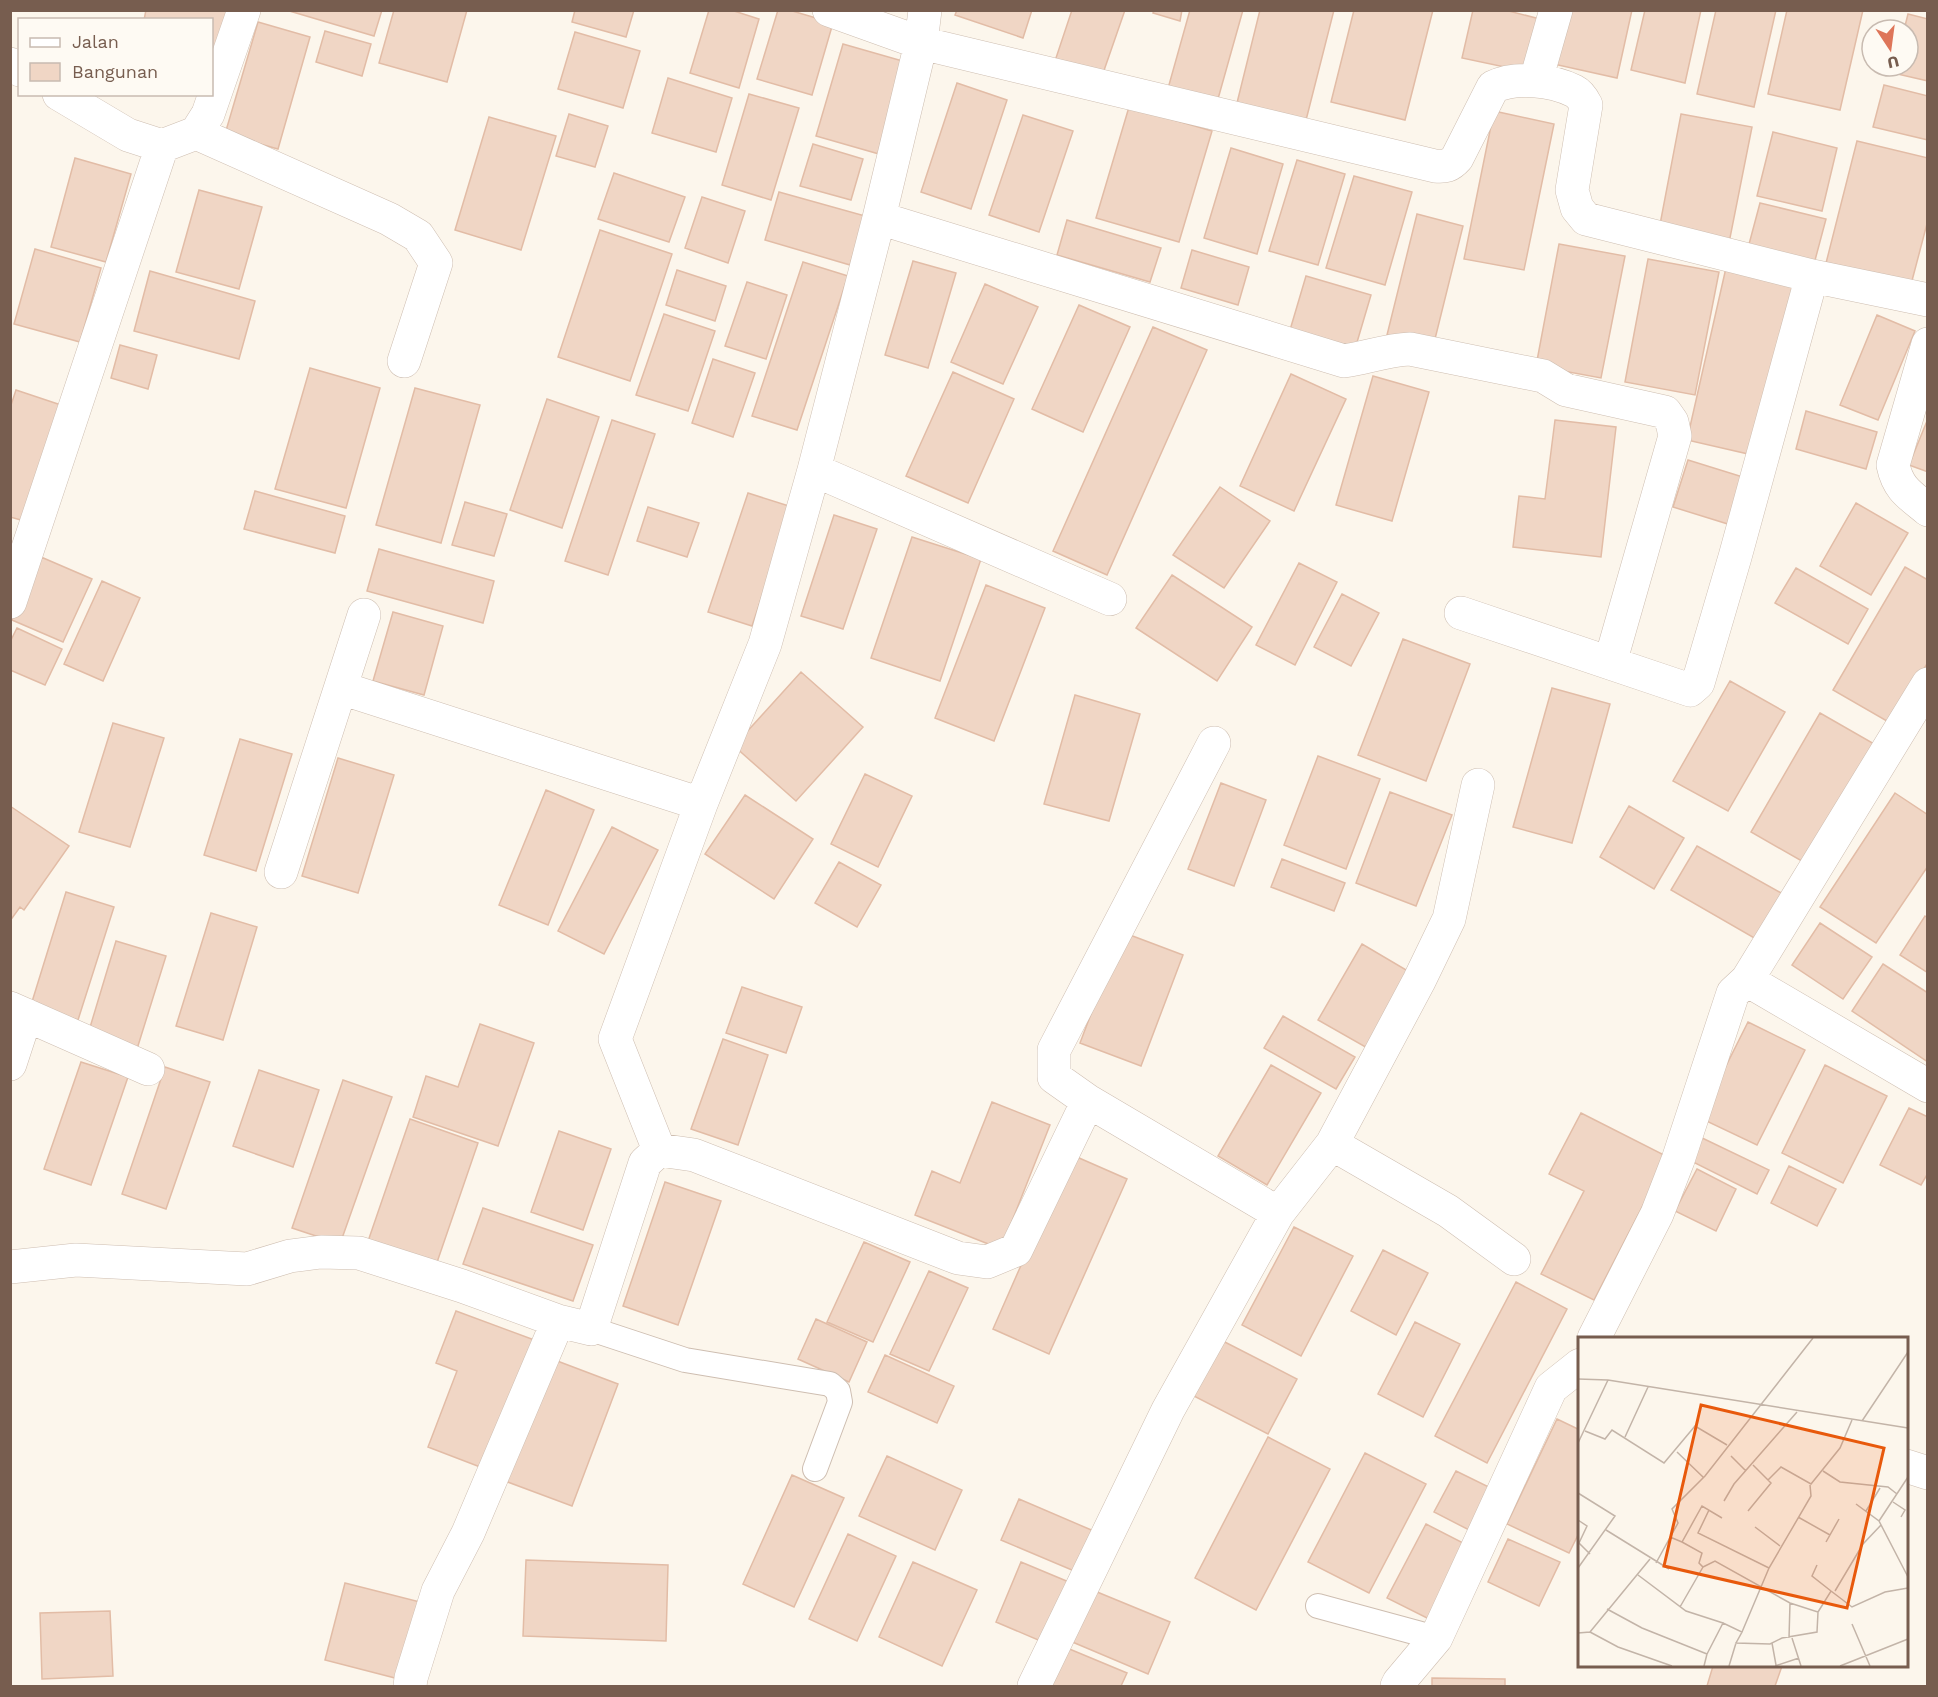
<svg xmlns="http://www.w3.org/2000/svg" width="1938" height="1697" viewBox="0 0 1938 1697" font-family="'Work Sans',sans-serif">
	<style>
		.building { fill: #f0d6c5; stroke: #e2bca6; stroke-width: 1.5 }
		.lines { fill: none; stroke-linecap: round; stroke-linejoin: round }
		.service-casing { stroke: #cebeb1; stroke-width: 26 }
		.minor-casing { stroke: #cebeb1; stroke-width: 34 }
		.service { stroke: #fff; stroke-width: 24 }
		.minor { stroke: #fff; stroke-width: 33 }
		.inset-road { fill: none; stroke: #c3b4a8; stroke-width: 1.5 }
		.view { fill: #e8590c; fill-opacity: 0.15; stroke: #e8590c; stroke-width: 3 }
		.inset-edge { fill: none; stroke: #775d4f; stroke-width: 3 }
	</style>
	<rect width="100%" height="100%" fill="#fcf6ec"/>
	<!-- building -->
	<path class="building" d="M146,10h94l-28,49v-39h-68z
		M286,10h96l-8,26z
		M394,10h73l-20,72 -68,-19z
		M575,10h59l-8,27 -54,-15z
		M709,10h22l28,9 -20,69 -49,-15z
		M778,10h11l44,13 -21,72 -55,-16z
		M957,10h75l-9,28 -68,-23z
		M1072,10h53l-24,69 -47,-15z
		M1154,10h28l-2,11 -27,-8z
		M1190,10h53l-27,96 -49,-14z
		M1260,10h74l-30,118 -69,-17z
		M1354,10h79l-28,110 -74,-18z
		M1473,10h32l35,9 -12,53 -66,-14z
		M1562,10h70l-15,68 -68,-15z
		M1645,10h56l-16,73 -54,-13z
		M1716,10h60l-22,97 -57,-13z
		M1787,10h76l-23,100 -72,-16z
		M1908,14l20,5v62l-35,-8 2,-7h13v-36h-4z
		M258,22l52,15 -32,112 -53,-15z
		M325,31l46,13 -9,32 -46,-14z
		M575,32l65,19 -17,57 -65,-19z
		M843,44l63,18 -27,92 -63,-18z
		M668,78l64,20 -16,54 -64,-19z
		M957,83l50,17 -36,109 -50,-17z
		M1884,85l44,11v44l-55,-13z
		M749,94l50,14 -28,92 -49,-15z
		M1129,107l83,24 -33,111 -83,-24z
		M1494,111l60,13 -30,146 -60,-11z
		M569,114l39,12 -13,41 -39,-11z
		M1681,114l71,13 -24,121 -70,-13z
		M1023,115l50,16 -34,101 -50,-17z
		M489,117l67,19 -35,114 -66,-20z
		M1773,132l64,16 -15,63 -65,-15z
		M1857,141l71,17v62l-19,72 -85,-21z
		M813,144l50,15 -12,41 -51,-14z
		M1231,148l52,16 -26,90 -53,-16z
		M75,158l56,16 -25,88 -55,-15z
		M1297,160l48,14 -27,91 -49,-14z
		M614,173l71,24 -16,45 -71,-23z
		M1354,176l58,16 -27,93 -59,-17z
		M199,190l63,17 -23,82 -63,-17z
		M779,192l86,24 -15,49 -85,-25z
		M702,197l43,14 -17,52 -43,-15z
		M1760,203l66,16 -12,45 -66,-16z
		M1417,214l46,12 -30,121 -46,-12z
		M1067,220l94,28 -11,34 -93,-27z
		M600,230l72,24 -42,127 -72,-24z
		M1559,244l66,12 -24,122 -65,-12z
		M35,249l66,19 -21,74 -66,-18z
		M1192,250l57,17 -11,38 -57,-17z
		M1648,259l71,13 -24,123 -70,-13z
		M1728,259l71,15 -42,182 -70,-16z
		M913,261l43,12 -28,95 -43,-13z
		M803,262l45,14 -51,154 -45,-14z
		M677,270l49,16 -11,35 -49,-16z
		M150,271l105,30 -16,58 -105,-28z
		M1306,276l65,19 -16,54 -65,-19z
		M747,282l40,13 -21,64 -41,-13z
		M985,284l53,23 -35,77 -52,-22z
		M1079,305l51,22 -47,105 -51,-23z
		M664,314l51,17 -27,80 -52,-16z
		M1877,315l38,16 -37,89 -38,-15z
		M1153,327l54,23 -100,225 -54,-24z
		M120,345l37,10 -9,34 -37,-11z
		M713,359l42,14 -22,64 -41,-14z
		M310,368l70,20 -34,120 -71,-19z
		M953,372l61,27 -46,104 -62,-27z
		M1291,374l55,25 -52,112 -54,-25z
		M1373,376l56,16 -37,129 -56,-16z
		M415,388l65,17 -39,138 -65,-18z
		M16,390l51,17 -39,115 -18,-5v-109z
		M547,399l52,18 -37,111 -52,-18z
		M1806,411l71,21 -11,37 -70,-20z
		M612,420l43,14 -47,141 -43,-14z
		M1555,420l61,7 -15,130 -88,-10 6,-51 26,3z
		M1927,421h1v51l-19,-7z
		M1688,460l58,18 -15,47 -58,-18z
		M1220,487l50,34 -46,67 -51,-33z
		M255,491l90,25 -10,37 -91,-24z
		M748,493l44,14 -40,119 -44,-14z
		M465,502l42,12 -13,42 -42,-11z
		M1856,503l52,30 -37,62 -51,-29z
		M648,507l51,16 -12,34 -50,-16z
		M834,515l43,14 -34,100 -42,-13z
		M912,537l69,22 -41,122 -69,-23z
		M379,549l115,32 -11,42 -116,-32z
		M41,557l51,22 -29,63 -51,-22z
		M1299,563l38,19 -42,83 -39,-20z
		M1905,567l23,13v82l-36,62 -59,-34z
		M1796,568l72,41 -20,35 -73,-41z
		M1172,575l80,52 -35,54 -81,-53z
		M102,581l38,17 -37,83 -39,-17z
		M986,585l59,23 -51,133 -59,-23z
		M1342,594l37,19 -28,53 -37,-19z
		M393,612l50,14 -19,69 -51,-14z
		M17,628l45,21 -17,36 -35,-15v-28z
		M1403,639l67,25 -44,117 -68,-26z
		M801,672l62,55 -67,74 -62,-55z
		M1730,681l55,31 -57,99 -55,-30z
		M1552,688l58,16 -38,139 -59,-16z
		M1075,695l65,19 -31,107 -65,-17z
		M1820,713l56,32 -69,119 -56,-32z
		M113,723l51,15 -34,109 -51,-15z
		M240,739l52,15 -36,117 -52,-16z
		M1318,756l62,23 -34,90 -62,-24z
		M338,758l56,17 -36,118 -56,-17z
		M865,774l47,22 -34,71 -47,-23z
		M1221,783l45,17 -32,86 -46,-17z
		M546,790l48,20 -46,115 -49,-20z
		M1390,792l62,23 -36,91 -60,-23z
		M1895,793l33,22v51l-52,77 -56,-36z
		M745,795l68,44 -39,60 -69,-45z
		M10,806l59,40 -45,64 -4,-3 -10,14z
		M1629,806l55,32 -30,51 -54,-32z
		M612,827l46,23 -54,104 -46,-23z
		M1697,846l86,48 -27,45 -85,-49z
		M1282,859l63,24 -11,28 -63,-24z
		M839,862l42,23 -24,42 -42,-24z
		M66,892l48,15 -36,113 -47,-15z
		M211,913l46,14 -34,113 -47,-14z
		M1925,916l3,2v55l-28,-18z
		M1820,923l52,34 -29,42 -51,-34z
		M1122,932l61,23 -42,111 -61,-23z
		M116,941l50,15 -29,93 -49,-15z
		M1362,944l51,30 -44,75 -51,-29z
		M1883,964l45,29v69l-76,-51z
		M742,987l60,20 -16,46 -60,-20z
		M1283,1016l72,41 -19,32 -72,-41z
		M1748,1022l57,28 -48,95 -57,-27z
		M480,1024l54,19 -36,103 -85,-29 13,-41 32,11z
		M723,1039l45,16 -30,90 -47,-16z
		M81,1062l47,15 -37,108 -47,-16z
		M1271,1065l50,28 -54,92 -49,-29z
		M1825,1065l62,31 -44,87 -61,-30z
		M165,1067l45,15 -44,127 -44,-15z
		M259,1070l60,20 -26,77 -60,-21z
		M343,1080l49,17 -52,147 -48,-16z
		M992,1102l58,23 -49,124 -86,-34 17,-44 28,12z
		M1909,1108l19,9v56l-7,12 -41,-20z
		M1581,1113l87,44 -74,143 -53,-26 43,-83 -35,-17z
		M410,1119l68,24 -45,131 -68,-24z
		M559,1131l52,18 -28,81 -52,-18z
		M1698,1136l71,34 -12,24 -70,-35z
		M1070,1154l57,25 -78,175 -56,-25z
		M1789,1166l47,23 -19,37 -46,-23z
		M1697,1169l39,20 -20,42 -41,-20z
		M665,1182l56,19 -43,124 -55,-19z
		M483,1208l110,37 -20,56 -110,-37z
		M1294,1227l59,29 -52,100 -59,-31z
		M864,1242l46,20 -37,80 -46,-20z
		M1383,1250l45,23 -32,62 -45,-24z
		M929,1271l39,17 -39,83 -39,-17z
		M1516,1282l51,27 -80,154 -52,-27z
		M456,1311l81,30 -49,129 -60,-23 29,-76 -21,-8z
		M816,1319l51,23 -18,40 -51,-23z
		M1415,1322l45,22 -37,73 -45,-23z
		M1215,1337l82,42 -29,55 -82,-42z
		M885,1355l69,31 -17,37 -69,-31z
		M552,1359l66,25 -46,122 -67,-25z
		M1557,1419l23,11v101l-11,22 -62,-29z
		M1268,1437l62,32 -74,141 -61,-32z
		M1365,1453l61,31 -57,109 -61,-31z
		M887,1456l75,34 -27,60 -76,-34z
		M1456,1471l43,21 -22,42 -43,-22z
		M792,1475l52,23 -50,109 -51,-23z
		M1019,1499l77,33 -17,41 -78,-33z
		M1426,1524l45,23 -38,74 -46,-23z
		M848,1534l48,22 -39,85 -48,-22z
		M1508,1539l52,23 -21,44 -51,-24z
		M526,1560l142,5 -2,76 -143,-5z
		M913,1562l64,28 -35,76 -63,-29z
		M1021,1562l55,23 -26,60 -54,-23z
		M345,1583l75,19 -21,77 -74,-19z
		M1085,1587l85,35 -22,52 -85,-36z
		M110,1611l3,65 -71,3 -2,-66z
		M1067,1648l60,25 -6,13h-70z
		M1713,1666h69l-7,20h-68z
		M1432,1678l73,1v7h-73z"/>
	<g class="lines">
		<defs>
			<path id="service" d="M591,1329l94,31 145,24 8,7 2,11 -25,67
				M1318,1606l118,32"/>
			<path id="minor" d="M829,10l92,33 514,123c10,1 15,0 22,-8l36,-71c22,-11 59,-7 81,4 6,3 9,8 12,14l-14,85 5,18 9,11 226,57
				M10,64l10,6
				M1536,80l20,-70
				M59,94l69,41 34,11 34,-13 12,-19 36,-104
				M196,133l193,86 29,17 18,27 -32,98
				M879,218l465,143c22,-3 42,-11 66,-12l133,27 23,14 99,22 7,10 3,14 -65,227
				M1928,344l-35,121c5,24 17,30 35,45
				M814,470l296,129
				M10,602l152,-456
				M1461,613l229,77 8,-7 37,-126 77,-281 116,24
				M341,688l360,116
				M1214,743l-160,307v27l34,24 190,112
				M281,872l83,-257
				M1747,980l181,106
				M10,1008l138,61
				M10,1064l16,-49
				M1332,1144l116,67 66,48
				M659,1150l-44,-111 86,-235 64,-160 49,-174 65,-252 42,-175 4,-33
				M10,1267l66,-7 171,9 43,-13 31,-4 38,1 103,33 96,35
				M1594,1338l63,-124 21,-54 55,-167 14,-13 181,-296
				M1906,1466l22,7
				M410,1686l1,-8 27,-87 30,-58 90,-212 33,8 54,-166 14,-13 35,5 264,103 29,4 29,-12 72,-149
				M1034,1686l134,-276 110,-197 54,-69 87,-163 30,-62 29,-134
				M1397,1686l2,-4 37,-44 115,-250 29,-23"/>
		</defs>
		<!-- service casing -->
		<use href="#service" class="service-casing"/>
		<!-- minor casing -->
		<use href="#minor" class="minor-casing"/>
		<!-- service -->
		<use href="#service" class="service"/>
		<!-- minor -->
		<use href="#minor" class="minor"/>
	</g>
	<!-- overview -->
	<g transform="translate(1578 1337)">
		<rect width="330" height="330" fill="#fcf6ec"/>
		<path class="inset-road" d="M0,42l30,1 300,48M284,84l46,-69M7,94l20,8 7,-9 52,33 31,-37 32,19M47,100l23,-50M0,106l30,-63M99,115l26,25M153,119l15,15M245,134l17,11 48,5 9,7M190,143l13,-13 30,17 29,-36 12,-28M0,156l37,23 -37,52M146,164l10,-17 63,-72M315,165l12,8 -4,7M278,167l23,17 29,56M131,173l-11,23 71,35M170,174l23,-28 -18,-18M288,174l14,-23M220,180l32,18M0,183l9,6 -8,17 11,11M301,184l29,-44M177,190l25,19M28,193l63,39M92,200l12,5 20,-36 20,12M104,205l20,11 -3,10 4,4 12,-6 75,42 28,9 -1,20 -35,6 -12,6 -34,-1 6,-11 -19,-9M248,205l13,-23M78,226l22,-40 -6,-14 33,-33 108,-138M239,228l-5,11 19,15M60,238l48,36 37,12 -16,31M257,254l28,-47 18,-19M102,270l23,-40M29,272l35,19 65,26 -3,12M240,275l13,-21 21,16 33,-15 23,-4M274,287l18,42M12,295l28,15 54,19M164,295l27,-64 42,-72 -1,-11M0,296l12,-1 60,-73M211,301l1,-35M214,301l9,28M194,306l4,22M151,329l7,-23M197,329l24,-8M262,329l68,-27"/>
		<path class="view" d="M123,68l183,43 -37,160 -183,-42z"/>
		<rect width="330" height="330" class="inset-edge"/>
	</g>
	<!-- border -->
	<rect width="1938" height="1697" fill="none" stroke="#775d4f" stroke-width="24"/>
	<!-- legend -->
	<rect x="18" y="18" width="195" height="78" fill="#fefaf3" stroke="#c8bbb1" stroke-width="1.5"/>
	<rect x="30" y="38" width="30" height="9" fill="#ffffff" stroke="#c8bbb1" stroke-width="1.5"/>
	<text x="72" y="48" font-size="18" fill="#775d4f">Jalan</text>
	<rect x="30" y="63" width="30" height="18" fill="#f0d6c5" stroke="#c8bbb1" stroke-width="1.5"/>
	<text x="72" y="78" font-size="18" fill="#775d4f">Bangunan</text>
	<!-- north arrow -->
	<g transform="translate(1890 48) rotate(167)"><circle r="28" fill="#fefaf3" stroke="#c8bbb1" stroke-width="1.5"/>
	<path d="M0-4.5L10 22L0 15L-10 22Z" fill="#de7559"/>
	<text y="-9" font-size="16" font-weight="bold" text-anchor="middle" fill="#775d4f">U</text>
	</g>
</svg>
